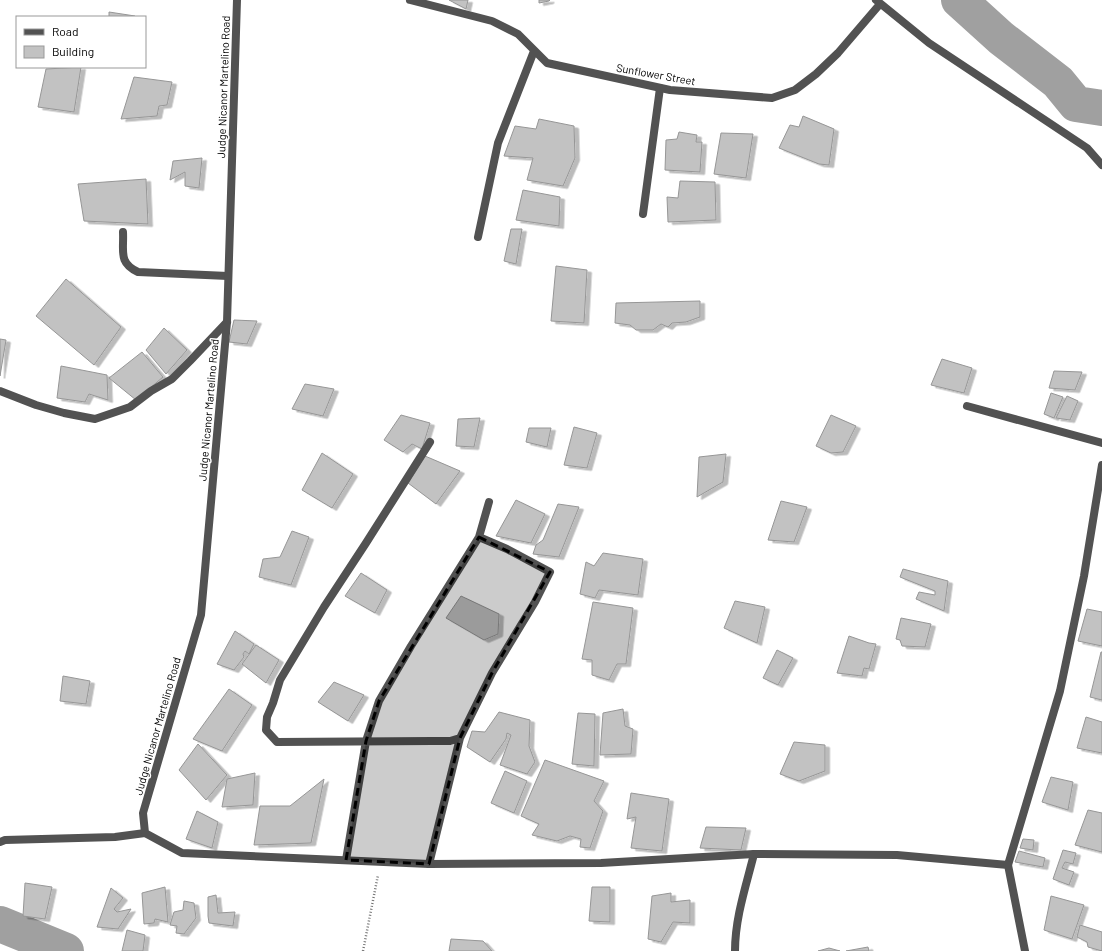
<svg xmlns="http://www.w3.org/2000/svg" width="1102" height="951" viewBox="0 0 1102 951" font-family="Barlow,sans-serif">
	<style>
		.lines { fill: none; stroke-linecap: round; stroke-linejoin: round }
		.river { stroke: #a0a0a0; stroke-width: 36 }
		.building { fill: #c2c2c2; stroke: #969696; filter: url(#shadow) }
		.path { stroke: #747474; stroke-width: 2.5; stroke-dasharray: 1 2; stroke-linecap: butt }
		.service { stroke: #525252; stroke-width: 8 }
		.minor { stroke: #525252; stroke-width: 8 }
		.tertiary { stroke: #525252; stroke-width: 8 }
		.marked { fill: #000; fill-opacity: 0.2; stroke: #000; stroke-width: 3; stroke-dasharray: 8 5; stroke-linejoin: round }
		.labels { text-anchor: middle; dominant-baseline: central; stroke-width: 3; stroke-linejoin: round; paint-order: stroke }
		.street-label { font-size: 11px; fill: #000; stroke: #fff }
	</style>
	<defs>
		<filter id="shadow"><feDropShadow dx="4.5" dy="2.5" stdDeviation="0" flood-color="#0004"/></filter>
	</defs>
	<rect width="100%" height="100%" fill="#fff"/>
	<g class="lines">
		<!-- river -->
		<path class="river" d="M959,0l42,38 57,44 18,22 26,4
			M0,924l66,27"/>
	</g>
	<!-- building -->
	<path class="building" d="M449,0h19l-2,9z
		M539,0h11l-1,1 -10,2z
		M109,12l26,4v1h-26z
		M81,67l-7,45 -36,-5 8,-38z
		M134,77l38,5 -5,23 -8,1 -2,10 -36,3z
		M803,116l31,13 -5,36 -10,-1 -40,-16 11,-23 9,2z
		M539,119l35,7 1,32 -12,28 -36,-6 6,-22 -29,-2 11,-30 21,3z
		M679,132l18,3 -1,7h6l-2,30 -35,-2 1,-30 11,-1z
		M721,133l32,1 -7,44 -32,-4z
		M202,158l-3,30 -14,-2v-14l-15,8 3,-19z
		M146,179l2,45 -64,-3 -6,-37z
		M680,181l35,1 1,38 -48,2 -1,-25 11,1z
		M523,190l37,7 -1,29 -43,-6z
		M511,229h11l-6,35 -12,-3z
		M556,266l31,4 -3,53 -33,-2z
		M66,279l55,48 -27,38 -58,-49z
		M700,301v16l-14,5 -14,1 -4,4 -7,-3 -8,6h-17l-6,-5 -15,-2 1,-20z
		M234,320l23,1 -10,23 -18,-2z
		M164,328l23,22 -21,24 -20,-24z
		M0,339l6,1 -6,36z
		M142,352l21,25 -27,23 -27,-22z
		M942,359l30,9 -8,25 -33,-8z
		M61,366l46,9 1,25 -19,-6 -4,8 -28,-4z
		M1054,371l28,1 -7,18 -26,-2z
		M305,384l29,5 -11,27 -31,-7z
		M1051,393l12,4 -9,21 -10,-4z
		M1067,396l11,5 -8,19 -14,-2z
		M401,415l29,8 -8,26 -10,-5 -9,8 -19,-12z
		M831,415l25,11 -13,26 -12,1 -15,-7z
		M480,418l-6,29 -18,-1 2,-27z
		M574,427l23,6 -10,35 -23,-3z
		M529,428h22l-4,19 -21,-5z
		M322,453l31,21 -21,34 -30,-18z
		M726,454l-3,28 -26,15 2,-40z
		M425,456l35,15 -24,33 -28,-21z
		M516,500l29,14 -14,29 -35,-7z
		M781,501l26,6 -13,35 -26,-2z
		M558,504l21,3 -20,50 -26,-3 3,-9 7,-5z
		M292,531l17,6 -18,48 -32,-8 4,-18 17,-2z
		M603,553l40,6 -5,36 -39,-5 -4,8 -15,-4 6,-32 8,4z
		M903,569l45,12 -4,30 -28,-12 3,-7 16,3v-4l-35,-14z
		M361,573l26,17 -12,23 -30,-17z
		M461,596l38,18 -1,20 -14,6 -38,-22z
		M735,601l30,6 -8,36 -33,-15z
		M593,602l40,6 -7,56h-9l-8,16 -17,-5v-15l-10,-1z
		M1087,609l15,3v34l-24,-5z
		M901,618l30,6 -6,23 -23,-1 -2,-6 -4,-1z
		M235,631l19,13 -5,10 -4,-3 -2,3 1,3 -10,13 -17,-6z
		M849,636l20,7 7,1 -7,25 -5,-1 -2,8 -25,-3z
		M256,645l23,15 -13,23 -24,-19z
		M777,650l16,8 -15,27 -15,-7z
		M1101,652h1v48l-12,-3z
		M63,676l27,5 -4,23 -26,-3z
		M334,682l30,13 -16,26 -30,-19z
		M229,689l23,16 -30,46 -29,-12z
		M623,709l2,17 8,3 -2,25 -31,1 3,-42z
		M499,712l31,8 -1,26 6,16 -8,12 -27,-9 11,-30 -4,-2 -1,6 -16,23 -23,-15 5,-16 13,1z
		M578,713l17,1 -1,52 -22,-2z
		M1086,717l16,5v31l-25,-5z
		M794,742l31,3v26l-26,10 -19,-7z
		M198,744l29,31 -21,25 -27,-30z
		M545,760l59,21 -10,20 9,10 -13,37 -10,-1 1,-8 -11,-3 -13,5 -25,-6 7,-11 -18,-8z
		M505,771l22,10 -13,32 -23,-10z
		M255,773l-2,32 -31,2 5,-28z
		M1051,777l22,5 -5,28 -26,-8z
		M324,779l-13,64 -57,2 6,-39h30z
		M631,793l38,6 -7,52 -31,-3 5,-31 -9,2z
		M1088,810l14,3v39l-27,-7z
		M197,811l21,11 -6,26 -26,-9z
		M706,827l40,1 -5,22 -41,-2z
		M1023,839l11,1 -1,10 -13,-2z
		M1063,850l13,3 -3,11 -8,-2 -3,6 12,4 -5,13 -16,-6z
		M1019,851l26,7 -2,9 -28,-5z
		M25,883l27,4 -7,32 -22,-3z
		M165,887l3,35 -13,-3 -1,4 -10,1 -2,-31z
		M592,887h18v35l-21,-1z
		M111,888l12,10 -9,11 3,3 14,-3 -13,20 -21,-2z
		M671,893v9l19,-2v23l-17,-1 -12,20 -13,-3 4,-43z
		M216,895l2,18 17,-1 -2,14 -24,-3 -1,-7v-19z
		M1051,896l33,9 -12,34 -28,-9z
		M184,901l10,2 2,15 -12,16 -8,-1 1,-7 -7,-1 4,-13 9,-2z
		M1080,925l22,7v19l-14,-4 -1,-5 -10,-5z
		M127,930l18,5 -2,16h-21z
		M451,939l32,2 9,10h-43z
		M868,947l1,4h-23z
		M829,948l11,3h-22z"/>
	<g class="lines">
		<!-- path -->
		<path class="path" d="M363,951l15,-76"/>
		<!-- service -->
		<path class="service" d="M643,214l17,-126
			M123,232c1,19 -5,31 15,40l90,4
			M967,406l135,37"/>
		<!-- minor -->
		<path class="minor" d="M410,0l82,21 26,13 29,29 123,27 102,8 23,-8 21,-16 22,-21 42,-49
			M876,0l53,43 158,105 15,17
			M478,237l20,-94 36,-92
			M0,391l36,14 28,8 31,6 35,-12 21,-16 21,-12 18,-18 37,-39
			M430,442l-64,101 -42,64 -44,73 -7,23 -6,14 -1,13 11,12 155,-1h18l10,-3 32,-65 43,-71 15,-30 -43,-23 -28,-12
			M0,842l5,-2 110,-3 30,-4
			M346,860l20,-119 13,-40 32,-55 68,-109 10,-35
			M429,864l31,-126
			M1008,865l52,-174 24,-115 18,-111
			M735,951c0,-33 11,-65 19,-97"/>
		<!-- tertiary -->
		<path class="tertiary" d="M237,0l-10,322 -26,293 -58,198 2,20 37,20 247,11 172,-1 153,-9 143,1 111,10 17,86"/>
	</g>
	<!-- marked area -->
	<path class="marked" d="M479,537l71,35 -58,101 -32,65 -31,126 -83,-4 20,-119 13,-40z"/>
	<g class="labels">
		<!-- street labels -->
		<g class="street-label">
			<text transform="translate(656 74) rotate(10)">Sunflower Street</text>
			<text transform="translate(223 87) rotate(-88)">Judge Nicanor Martelino Road</text>
			<text transform="translate(208 410) rotate(-85)">Judge Nicanor Martelino Road</text>
			<text transform="translate(157 726) rotate(-74)">Judge Nicanor Martelino Road</text>
		</g>
	</g>
	<!-- legend -->
	<rect x="16" y="16" width="130" height="52" fill="#ffffff" stroke="#999999"/>
	<rect x="24" y="29" width="20" height="6" fill="#525252" stroke="#999999"/>
	<text x="52" y="36" font-size="12" fill="#000000">Road</text>
	<rect x="24" y="46" width="20" height="12" fill="#c2c2c2" stroke="#999999"/>
	<text x="52" y="56" font-size="12" fill="#000000">Building</text>
</svg>
